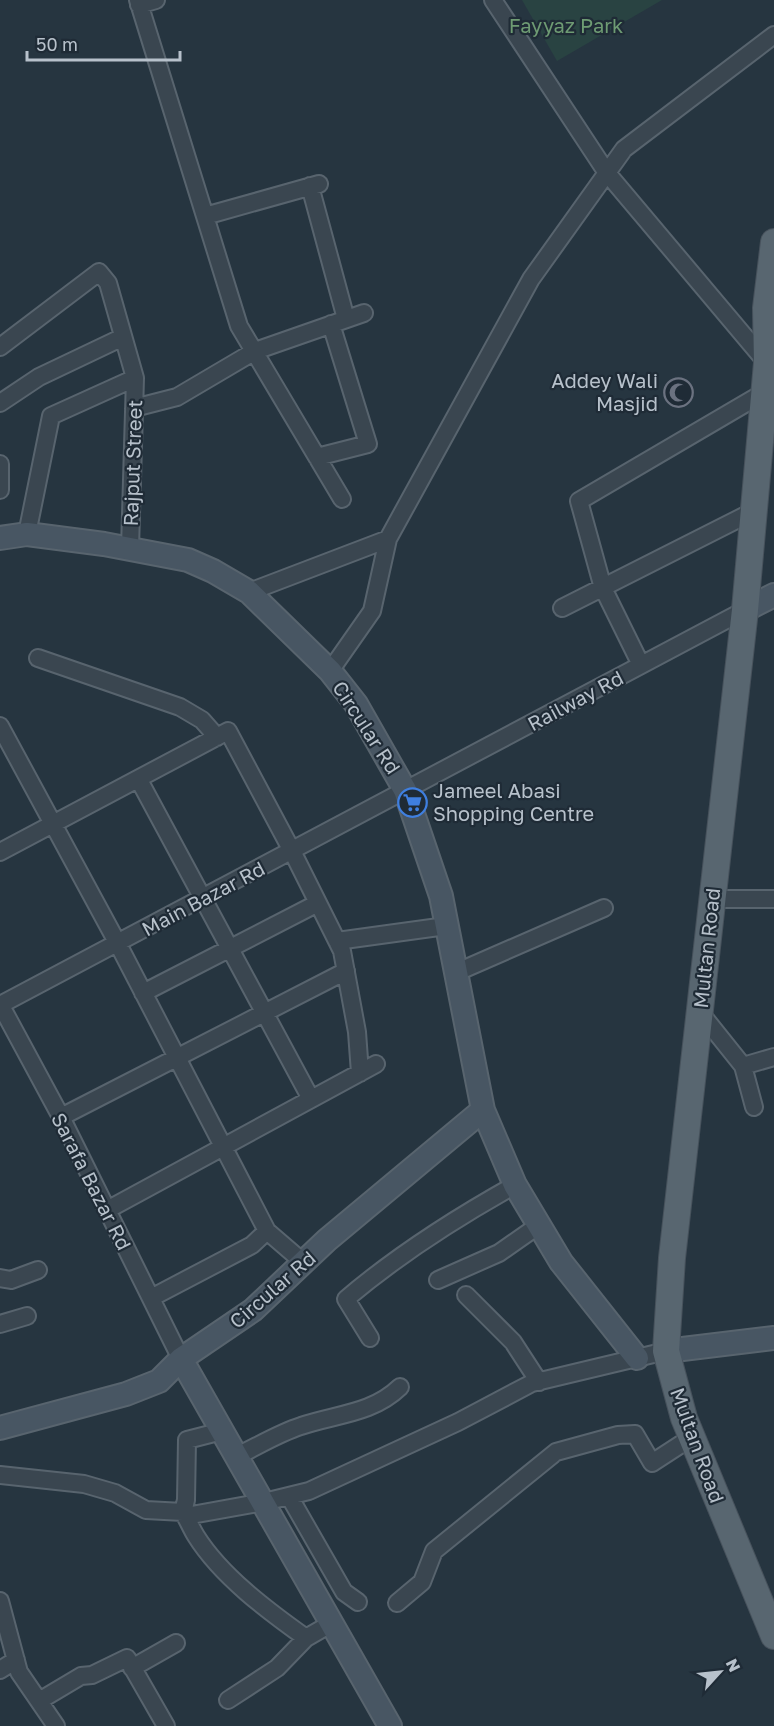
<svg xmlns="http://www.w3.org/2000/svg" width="774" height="1726" viewBox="0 0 774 1726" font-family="'Golos Text',sans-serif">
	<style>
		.green { fill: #294342 }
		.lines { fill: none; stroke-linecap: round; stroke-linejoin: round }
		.street-casing { stroke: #58646e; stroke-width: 20 }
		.secondary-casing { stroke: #58646e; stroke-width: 26 }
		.primary-casing { stroke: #47525c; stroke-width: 28 }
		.street { stroke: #3a4650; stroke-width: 16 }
		.secondary { stroke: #485663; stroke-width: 22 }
		.primary { stroke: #586670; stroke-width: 26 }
		.labels { text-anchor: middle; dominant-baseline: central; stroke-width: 4.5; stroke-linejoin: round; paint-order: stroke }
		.park-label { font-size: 20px; fill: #6e9b73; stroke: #1f2b36 }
		.poi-label { font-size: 20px; fill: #b7c1cb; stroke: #1f2b36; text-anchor: end }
		.street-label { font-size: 20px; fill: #b7c1cb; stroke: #1f2b36 }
	</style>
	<rect width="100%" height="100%" fill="#263540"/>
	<!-- green -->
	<path class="green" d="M522,0h140l-105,61z"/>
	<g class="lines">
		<defs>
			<path id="street" d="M138,0l101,326 103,173
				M493,0l114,173 160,190
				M139,5l17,-5
				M310,186l36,133
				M205,216l114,-32
				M0,347l99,-75 9,11 27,95 -5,170
				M0,403l39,-26 84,-40
				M134,408l43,-11 78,-46 109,-38
				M317,457l51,-13 -37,-120
				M0,464v26
				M27,534l24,-118 84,-38
				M249,592l139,-53 143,-260 93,-130 150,-114
				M562,608l192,-97
				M38,658l142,49 22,13 15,17
				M641,665l-38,-77 -24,-87 186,-109
				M330,671l42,-60 16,-72
				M0,726l118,218 149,287 36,31
				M139,780l172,319
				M0,852l228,-121 64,120 50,100 15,81 3,41
				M711,899h63
				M337,941l109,-15
				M455,973l149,-65
				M143,993l175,-90
				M0,1004l61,113 120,242
				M0,1005l745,-395
				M699,1011l44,55 11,41
				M743,1066l31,-9
				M61,1117l285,-146
				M107,1210l269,-146
				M0,1278l11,2 27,-10
				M438,1280l61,-27 40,-28
				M466,1295l47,47 26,40
				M151,1298l101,-53 15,-14
				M0,1324l27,-8
				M370,1338l-24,-39c53,-45 108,-80 169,-114
				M222,1431l-35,9 -1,60 -3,12c5,8 8,16 13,24 25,40 72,75 110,102
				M237,1456c21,-10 42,-23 64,-30 35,-12 71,-12 99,-39
				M0,1475l84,9 31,9 31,17 37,2
				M289,1496l55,96 14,10
				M186,1516l78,-14 45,-11 149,-69 74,-39 134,-32
				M0,1601l19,71 37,54
				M397,1603l25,-21 12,-31 122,-99 62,-17 17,-1 17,29 40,-26
				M132,1668l44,-25
				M0,1670l16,-10
				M228,1700l49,-32 29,-30 26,-15
				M39,1701l42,-25 11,-1 35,-17 39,68"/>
			<path id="secondary" d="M0,538l27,-4 77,10 84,16 25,11 36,21 81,79 26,33 49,86 36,106 42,214 32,75 46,77 76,96
				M745,610l29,-15
				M666,1351l108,-13
				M181,1359l209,367
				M0,1428l126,-34 33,-13 22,-22 72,-49 74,-70 156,-130"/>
			<path id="primary" d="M774,242l-8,66 1,55 -22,247 -73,648 -6,93 18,67 90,218"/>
		</defs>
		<!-- street casing -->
		<use href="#street" class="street-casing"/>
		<!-- secondary casing -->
		<use href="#secondary" class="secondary-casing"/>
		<!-- primary casing -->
		<use href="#primary" class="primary-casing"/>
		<!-- street -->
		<use href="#street" class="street"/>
		<!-- secondary -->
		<use href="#secondary" class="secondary"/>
		<!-- primary -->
		<use href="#primary" class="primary"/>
	</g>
	<!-- icons -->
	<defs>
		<symbol id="mosque-ring" viewBox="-11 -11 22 22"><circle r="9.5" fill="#1f2b36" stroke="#6b7280" stroke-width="1.5"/><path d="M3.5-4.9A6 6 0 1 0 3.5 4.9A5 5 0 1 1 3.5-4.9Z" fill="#6b7280"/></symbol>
		<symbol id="supermarket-ring" viewBox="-11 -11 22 22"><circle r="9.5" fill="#1f2b36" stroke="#3f7fe0" stroke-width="1.5"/><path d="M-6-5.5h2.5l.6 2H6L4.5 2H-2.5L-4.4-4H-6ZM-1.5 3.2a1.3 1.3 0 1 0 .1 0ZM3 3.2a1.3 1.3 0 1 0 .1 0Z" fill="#3f7fe0"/></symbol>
	</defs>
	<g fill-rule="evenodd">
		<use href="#mosque-ring" x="662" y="376" width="33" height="33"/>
		<use href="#supermarket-ring" x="396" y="786" width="33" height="33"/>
	</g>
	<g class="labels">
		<!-- park labels -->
		<g class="park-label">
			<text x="566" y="25">Fayyaz Park</text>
		</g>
		<!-- poi labels -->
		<g class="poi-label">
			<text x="658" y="380">Addey Wali<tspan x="658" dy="23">Masjid</tspan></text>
			<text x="433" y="790" text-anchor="start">Jameel Abasi<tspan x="433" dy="23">Shopping Centre</tspan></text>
		</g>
		<!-- street labels -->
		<g class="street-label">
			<text transform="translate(132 463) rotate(-88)">Rajput Street</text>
			<text transform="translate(575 700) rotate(-28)">Railway Rd</text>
			<text transform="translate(367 727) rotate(57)">Circular Rd</text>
			<text transform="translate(203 898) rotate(-28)">Main Bazar Rd</text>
			<text transform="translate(706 948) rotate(-84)">Multan Road</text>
			<text transform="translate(92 1181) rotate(63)">Sarafa Bazar Rd</text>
			<text transform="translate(272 1289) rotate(-41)">Circular Rd</text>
			<text transform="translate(698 1445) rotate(70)">Multan Road</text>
		</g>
	</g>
	<!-- north arrow -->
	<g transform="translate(720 1672) rotate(63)" stroke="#1f2b36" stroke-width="4.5" paint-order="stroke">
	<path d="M0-4.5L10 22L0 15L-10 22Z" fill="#b7c1cb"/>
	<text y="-9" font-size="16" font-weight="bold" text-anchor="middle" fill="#b7c1cb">N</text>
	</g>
	<!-- scale -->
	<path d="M27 51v9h153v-9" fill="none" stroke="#b7c1cb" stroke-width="3"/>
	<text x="36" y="51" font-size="18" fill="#b7c1cb" stroke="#1f2b36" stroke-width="4.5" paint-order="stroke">50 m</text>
</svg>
